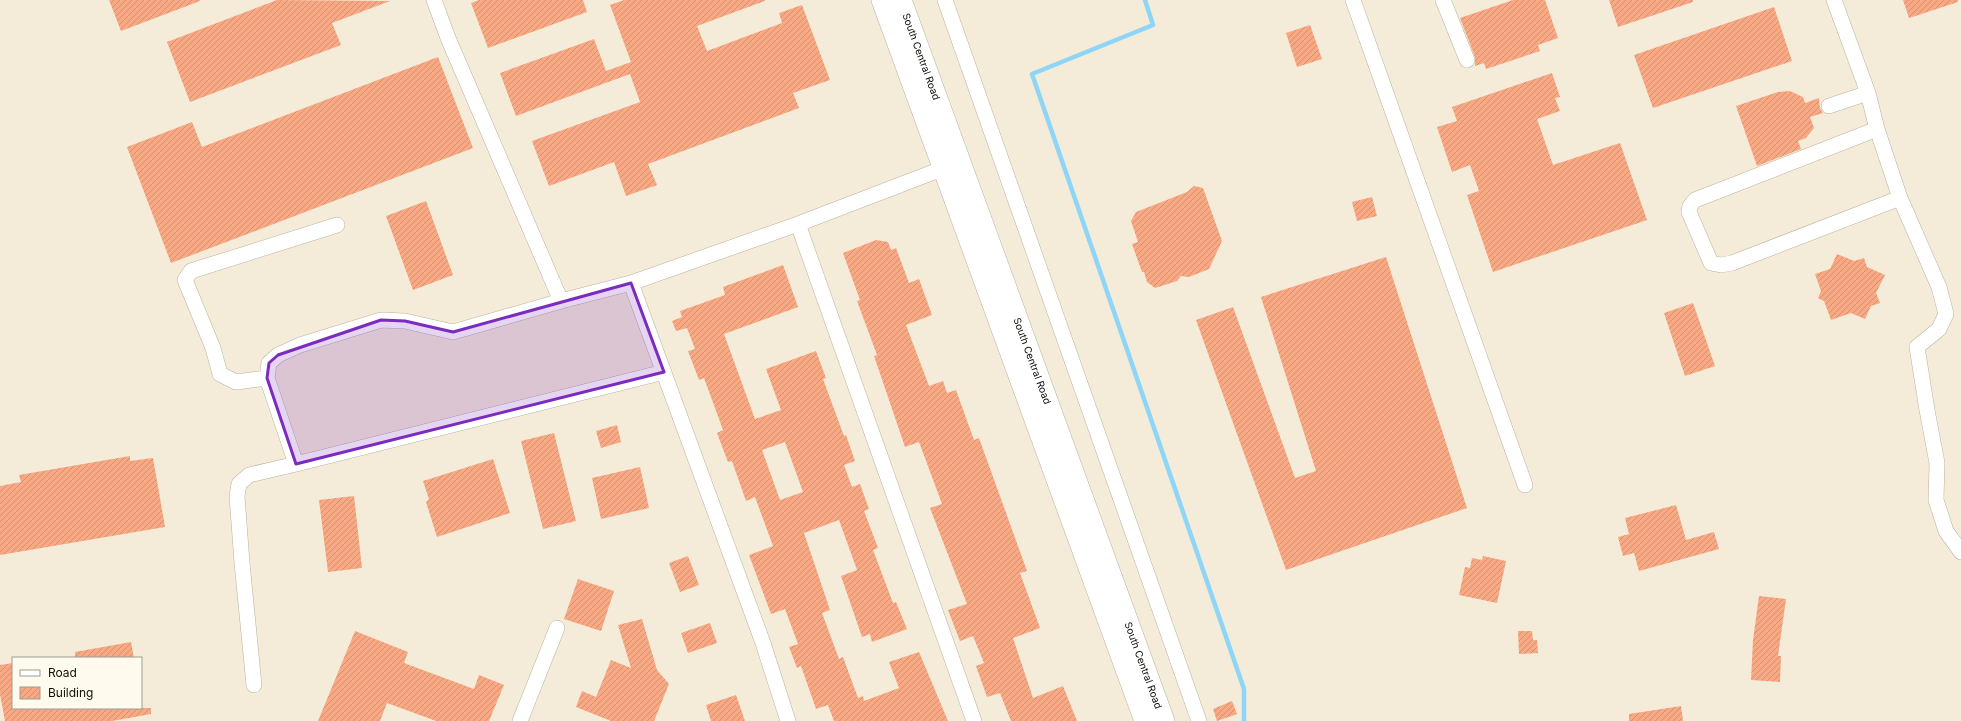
<svg xmlns="http://www.w3.org/2000/svg" width="1961" height="721" viewBox="0 0 1961 721" font-family="Inter,sans-serif">
	<style>
		.lines { fill: none; stroke-linecap: round; stroke-linejoin: round }
		.stream { stroke: #8fd5f7; stroke-width: 4.5 }
		.building { fill: url(#building-hatch); fill-rule: evenodd }
		.street-casing { stroke: #bab29f; stroke-width: 16 }
		.secondary-casing { stroke: #bab29f; stroke-width: 22 }
		.street { stroke: #fff; stroke-width: 15 }
		.secondary { stroke: #fff; stroke-width: 21 }
		.marked { fill: #7b2cbf; fill-opacity: 0.2; stroke: #7b2cbf; stroke-width: 3; stroke-linejoin: round }
		.labels { text-anchor: middle; dominant-baseline: central; stroke-width: 4; stroke-linejoin: round; paint-order: stroke }
		.street-label { font-size: 10px; fill: #110f08; stroke: #fefaee }
	</style>
	<defs>
		<pattern id="building-hatch" width="6" height="6" patternUnits="userSpaceOnUse"><rect width="6" height="6" fill="#f8a984"/><path d="M-1 1l2-2M0 6l6-6M5 7l2-2" fill="none" stroke="#d49070"/></pattern>
	</defs>
	<rect width="100%" height="100%" fill="#f4ecd8"/>
	<g class="lines">
		<!-- stream -->
		<path class="stream" d="M1145,0l8,25 -121,49 212,615v32"/>
	</g>
	<!-- building -->
	<path class="building" d="M109,0h91v1l-79,30z
		M277,0l113,1 -58,22 9,22 -151,57 -23,-60z
		M479,0h104l4,12 -99,36 -17,-45z
		M624,0h141v1l-68,25 10,25 75,-28 -3,-10 23,-8 28,75 -37,13 6,15 -151,56 9,21 -31,11 -12,-34 -65,24 -17,-45 108,-39 -10,-28 -114,42 -16,-43 94,-34 12,32 25,-9 -21,-57z
		M1513,0h32l13,38 -20,7 2,6 -54,18 -2,-6 -9,3v-9l-15,-39z
		M1609,0h84v2l-75,25z
		M1903,0h55v2l-49,16z
		M1774,7l18,54 -139,47 -19,-53z
		M1310,25l12,34 -25,8 -11,-34z
		M438,57l35,91 -302,115 -44,-116 65,-25 10,25z
		M1552,73l8,24 -5,1 5,13 -23,8 16,46 67,-22 27,77 -154,52 -26,-77 12,-4 -9,-26 -18,7 -15,-45 20,-6 -5,-14z
		M1790,91l13,6 2,6 14,-5 1,10 3,5 -13,4 4,11 -8,10 -8,3 3,8 -44,17 -21,-60 42,-14z
		M1194,186l9,2 19,53 -13,28 -20,8 -8,-1 -4,5 -22,7 -8,-6 -3,-10h-2l-10,-28 6,-2 -7,-21 5,-9 51,-20z
		M1372,197l5,19 -20,5 -5,-19z
		M426,201l27,74 -40,15 -27,-74z
		M876,240l12,2 3,8 5,-2 13,35 10,-4 13,36 -26,10 23,61 14,-5 4,12 9,-3 18,50 5,-2 48,133 -7,2 20,55 -27,10 20,60 30,-12 14,35h-66l-11,-28 -13,4 -11,-31 8,-3 -11,-27 -13,5 -12,-31 19,-6 -37,-96 12,-4 -23,-62 -14,5 -31,-91 3,-1 -20,-54 3,-1 -17,-47z
		M1837,254l17,7 10,-3 3,9 18,8 -9,18 4,10 -9,3 -6,13 -14,-6 -20,7 -7,-19 -6,-3 3,-7 -6,-17 15,-5z
		M1386,257l81,251 -181,62 -90,-250 37,-13 62,171 21,-7 -55,-174z
		M783,265l15,42 -74,27 31,85 26,-9 -15,-41 50,-18 10,27 -3,1 21,57 2,-1 9,26 -11,4 8,22 8,-3 9,25 -5,2 14,37 -5,2 20,53 3,-1 11,27 -35,13 -2,-8 -8,3 -21,-61 16,-6 -18,-50 -35,13 26,77 -8,3 17,46 4,-2 15,41 5,-2 1,5 35,-13 -10,-26 30,-10 29,69h-114l-6,-16 -12,4 -15,-43 -4,2 -8,-21 9,-3 -13,-35 -14,5 -22,-59 24,-9 -18,-49 -9,4 -14,-40 -4,1 -11,-29 6,-3 -19,-52 -5,2 -11,-29 7,-2 -8,-21 -11,3 -4,-10 10,-4 -2,-6 45,-16 -2,-8zM785,442l18,50 -23,8 -18,-50z
		M1693,303l22,63 -30,10 -21,-63z
		M617,425l4,17 -20,6 -5,-17z
		M554,433l22,88 -33,8 -22,-88z
		M130,456v5l23,-3 12,69 -165,28v-69l21,-4 -2,-7z
		M493,459l17,54 -73,24 -11,-35 3,-3 -6,-18z
		M640,467l9,41 -48,11 -9,-41z
		M354,496l8,72 -34,4 -9,-72z
		M1676,505l10,35 28,-8 5,17 -80,22 -5,-18 -11,3 -5,-19 11,-3 -4,-16z
		M688,556l11,29 -19,7 -11,-29z
		M1483,556l23,5 -9,42 -38,-8 6,-28 5,1 2,-10 10,2z
		M578,579l36,12 -13,40 -37,-12z
		M1759,596l27,3 -8,57h3l-1,26 -29,-2 2,-40z
		M642,619l15,51 12,14 -15,37h-43l-35,-14 6,-16 14,6 15,-37 20,8 -13,-43z
		M710,623l7,20 -29,10 -7,-20z
		M355,631l53,21 -4,11 70,26 5,-14 25,10 -15,36h-53l-49,-18 -7,18h-62z
		M1518,631h14l1,9h4l1,13 -19,1z
		M131,642l3,16h-59v-6z
		M13,663v45h138v6l-39,7h-107l-5,-27v-29z
		M736,695l9,26h-34l-5,-16z
		M1232,701l5,13 -20,7 -4,-12z
		M1681,706l2,15h-54v-7z"/>
	<g class="lines">
		<defs>
			<path id="street" d="M434,0l14,38 113,263 70,-18 167,-59 154,-59
				M945,0l254,721
				M1353,0l172,485
				M1443,0l24,60
				M1834,0l34,93 9,36 23,69 39,89 7,27 -7,15 -22,18 10,63 10,53 -1,37 10,31 15,21
				M1829,106l39,-13
				M1877,129l-182,71 -5,6 -1,6 22,51 10,2 11,-2 168,-65
				M798,224l176,497
				M631,283l132,360 25,78
				M267,378l-31,4 -16,-8 -7,-26 -28,-68 6,-9 146,-46
				M296,464l368,-92
				M254,685l-12,-122 -5,-67 2,-12 10,-9 47,-11 -29,-86 2,-15 9,-8 22,-10 81,-25 24,1 48,11 108,-31
				M520,721l37,-93"/>
			<g id="secondary">
				<path d="M882,0l263,721"/>
				<path id="s1" d="M901,0l263,721"/>
			</g>
		</defs>
		<!-- street casing -->
		<use href="#street" class="street-casing"/>
		<!-- secondary casing -->
		<use href="#secondary" class="secondary-casing"/>
		<!-- street -->
		<use href="#street" class="street"/>
		<!-- secondary -->
		<use href="#secondary" class="secondary"/>
	</g>
	<!-- marked area -->
	<path class="marked" d="M631,283l33,89 -368,92 -29,-86 2,-15 9,-8 103,-35 24,1 48,11z"/>
	<g class="labels">
		<!-- street labels -->
		<g class="street-label">
			<text stroke="none"><textPath href="#s1" startOffset="60">South Central Road</textPath></text>
			<text stroke="none"><textPath href="#s1" startOffset="384">South Central Road</textPath></text>
			<text stroke="none"><textPath href="#s1" startOffset="708">South Central Road</textPath></text>
		</g>
	</g>
	<!-- legend -->
	<rect x="12" y="657" width="130" height="52" fill="#fefaee" stroke="#9f9c92"/>
	<rect x="20" y="670" width="20" height="6" fill="#ffffff" stroke="#9f9c92"/>
	<text x="48" y="677" font-size="12" fill="#110f08">Road</text>
	<rect x="20" y="687" width="20" height="12" fill="url(#building-hatch)" stroke="#9f9c92"/>
	<text x="48" y="697" font-size="12" fill="#110f08">Building</text>
</svg>
